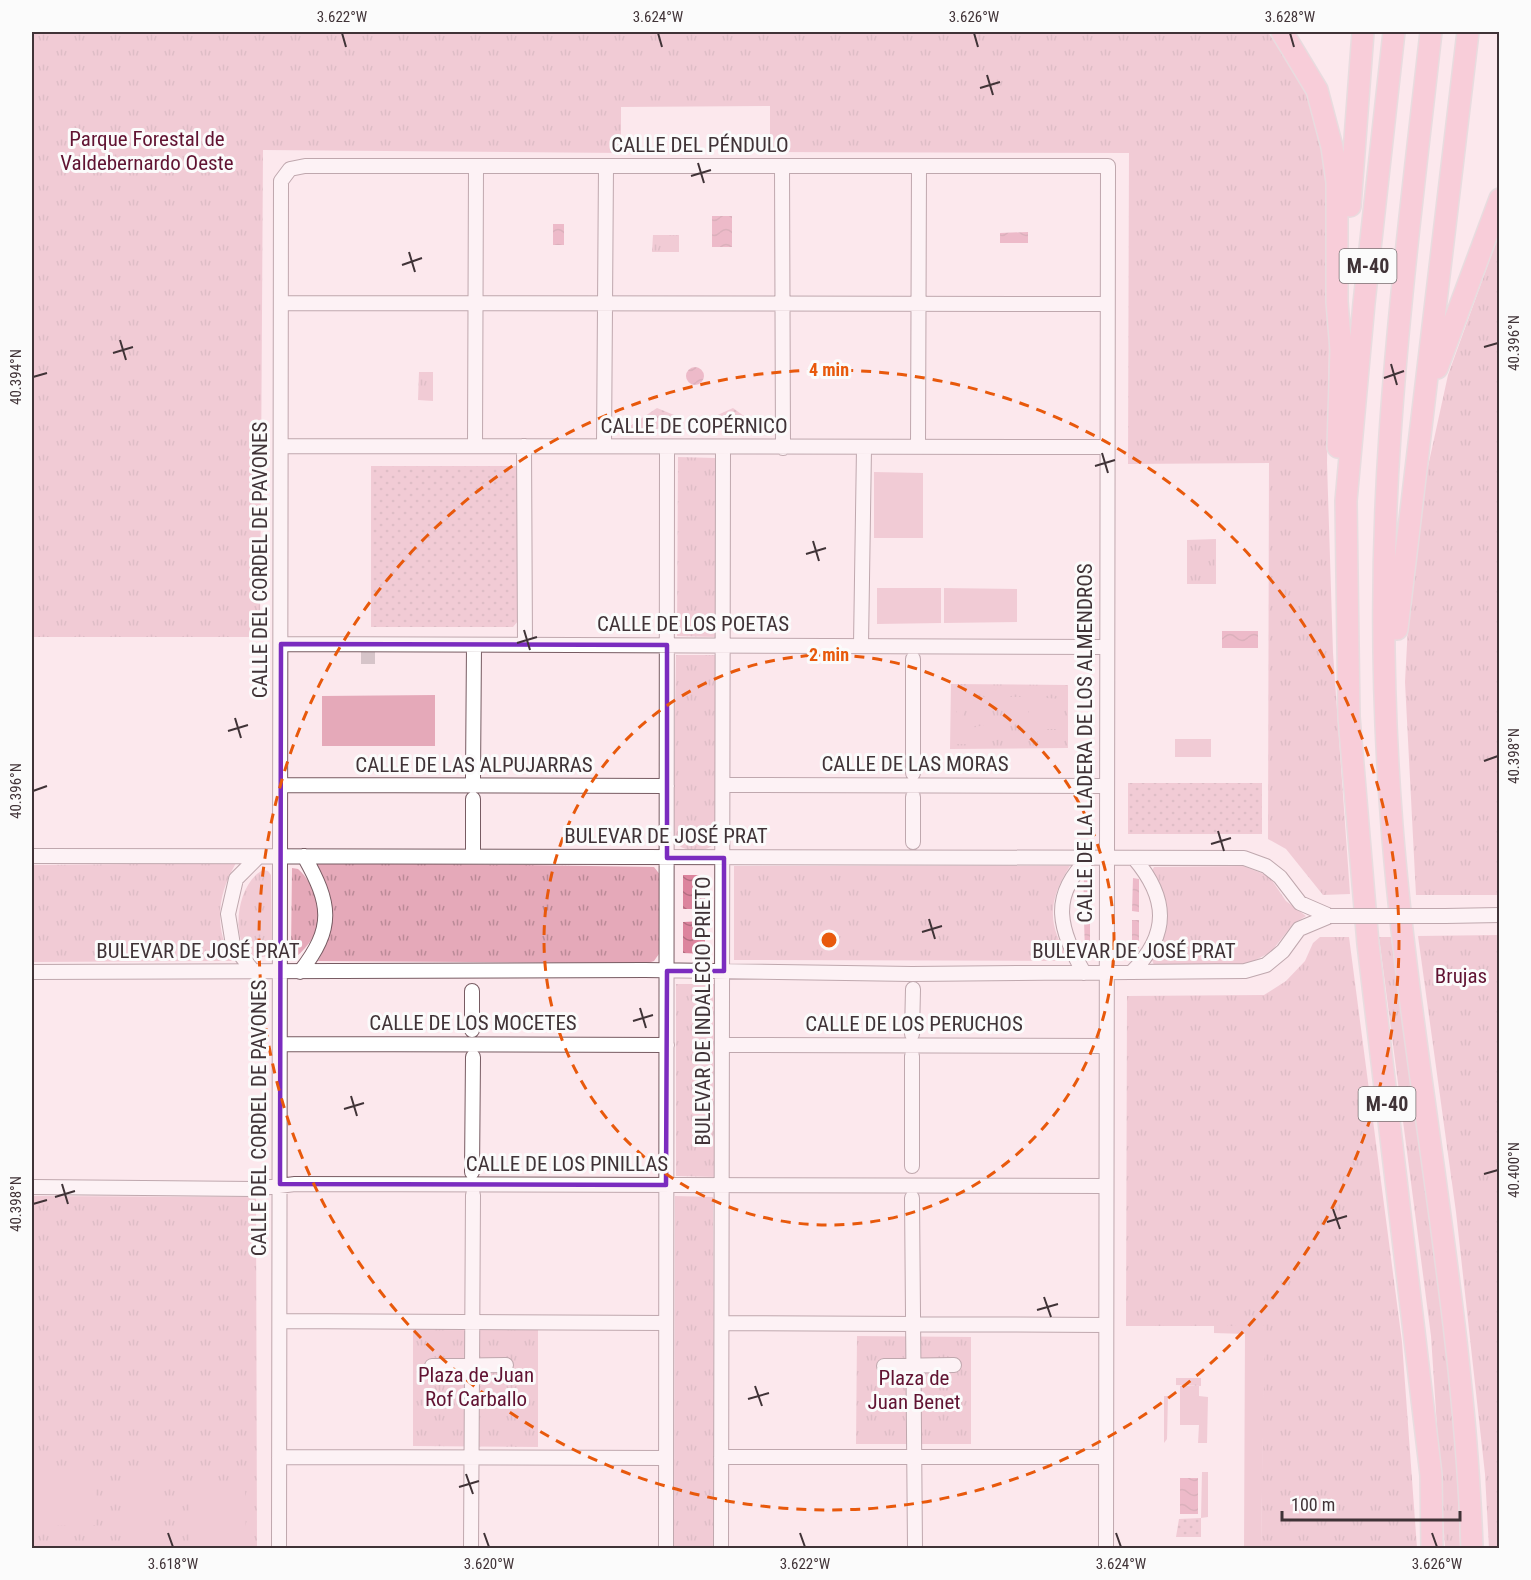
<svg xmlns="http://www.w3.org/2000/svg" width="1531" height="1580" viewBox="0 0 1531 1580" font-family="'Roboto Condensed',sans-serif">
	<style>
		.grass { fill: url(#grass-dots) }
		.park { fill: url(#park-tufts) }
		.garden { fill: #e5a9b9 }
		.water { fill: url(#water-waves) }
		.lines { fill: none; stroke-linecap: round; stroke-linejoin: round }
		.minor-tunnel { stroke: #d6c4c9; stroke-width: 14; stroke-dasharray: 14 7; stroke-linecap: butt }
		.minor-casing { stroke: #775b62; stroke-width: 16 }
		.highway-casing { stroke: #d1cecf; stroke-width: 24 }
		.minor { stroke: #fff; stroke-width: 14 }
		.highway { stroke: #f3aec0; stroke-width: 21 }
		.minor-bridge-casing { stroke: #775b62; stroke-width: 16; stroke-linecap: butt }
		.minor-bridge { stroke: #fff; stroke-width: 14 }
		.marked { fill: none; stroke: #7b2cbf; stroke-width: 4.5; stroke-linejoin: round }
		.ticks { fill: none; stroke: #403337; stroke-width: 2 }
		.ring { fill: none; stroke: #e8590c; stroke-width: 3; stroke-dasharray: 10 8 }
		.labels { text-anchor: middle; dominant-baseline: central; stroke-width: 6; stroke-linejoin: round; paint-order: stroke }
		.shield { fill: #fbfbfb; stroke: #786f72; stroke-width: 1.5 }
		.shield-label { font-size: 20px; font-weight: bold; fill: #403337 }
		.park-label { font-size: 21px; fill: #611332; stroke: #fbfbfb }
		.street-label { font-size: 21px; fill: #403337; stroke: #fbfbfb }
		.centre { fill: #e8590c; stroke: #fbfbfb; stroke-width: 3 }
		.ring-label { font-size: 18px; text-anchor: middle; font-weight: bold; fill: #e8590c; stroke: #fbfbfb; stroke-width: 6; stroke-linejoin: round; paint-order: stroke }
		.neatline { fill: none; stroke: #403337; stroke-width: 2 }
		.ticks-label { font-size: 15px; text-anchor: middle; fill: #403337 }
	</style>
	<defs>
		<pattern id="grass-dots" width="8" height="8" patternUnits="userSpaceOnUse" patternTransform="scale(1.5)"><rect width="8" height="8" fill="#e5a9b9"/><path d="M2 2h.1M6 6h.1" fill="none" stroke="#bb8a97" stroke-width="1.8" stroke-linecap="round"/></pattern>
		<pattern id="park-tufts" width="24" height="20" patternUnits="userSpaceOnUse" patternTransform="scale(1.5)"><rect width="24" height="20" fill="#e5a9b9"/><path d="M3 7l-1-3M5 7V3M7 7l1-3M15 17l-1-3M17 17v-4M19 17l1-3" fill="none" stroke="#bb8a97"/></pattern>
		<pattern id="water-waves" width="16" height="10" patternUnits="userSpaceOnUse" patternTransform="scale(1.5)"><rect width="16" height="10" fill="#dc849d"/><path d="M0 5q4-4 8 0t8 0" fill="none" stroke="#b46d81"/></pattern>
	</defs>
	<rect width="100%" height="100%" fill="#fce8ed"/>
	<!-- grass -->
	<path class="grass" d="M657,408l22,9v12l-52,-1z
		M733,408l29,21 -51,1v-12z
		M371,466h147v155l-5,6h-142z
		M1128,783h134v51h-134z
		M1201,1518v19h-25l3,-18z"/>
	<!-- park -->
	<path class="park" d="M32,32h1236l34,50 13,31 10,35 6,71 -4,244 6,190 17,241 -27,1 -37,-46 -18,-10 1,-376 -141,1 1,-311 -359,-1v-46l-149,1v46l-358,-3 -3,487h-228z
		M1499,234v661h-83l-11,-213 5,-94 12,-94 26,-119z
		M653,235h26v17h-27z
		M419,372h14v29l-15,-1z
		M678,457l37,1 1,179 -39,-1z
		M1216,539v45h-29v-44z
		M676,655h40v187c-10,13 -37,11 -43,-4z
		M951,684l117,1v63l-118,1z
		M314,862l340,5 7,9v75l-7,10 -6,2 -330,-2c19,-38 20,-63 -4,-99z
		M236,863c-19,33 -22,63 -4,98l-200,1v-97z
		M734,866h336c-23,36 -23,60 1,95l-337,-1z
		M1243,866l26,10 17,25 20,15 -13,8 -22,28 -25,13h-92l-2,-5c20,-29 19,-60 0,-89l2,-4z
		M292,868l6,1c9,8 13,16 17,27 9,28 1,43 -20,62h-4v-6z
		M263,870l5,1 3,4 1,79c-42,21 -44,-66 -9,-84z
		M1499,935l1,613h-11l-4,-74 -29,-262 -38,-276z
		M1320,937h29l53,405 15,206h-156l3,-222h-138l1,-330 137,-1 22,-14 19,-20 8,-18z
		M1379,937h12l53,379 12,124 4,108h-15l-14,-212z
		M676,984h38l2,193 -40,-1z
		M32,1196l224,1 1,351h-225z
		M675,1196l38,1 1,351h-40z
		M413,1328l125,1v118l-125,-1z
		M857,1336l114,1v107h-115z
		M1176,1378h25v8l-25,-1z"/>
	<!-- garden -->
	<path class="garden" d="M874,472l49,1v65h-49z
		M877,588h64v35l-64,1z
		M944,588l73,1v33l-73,1z
		M435,695v51h-113v-50z
		M969,696l18,1v11l-23,-1 -4,24 20,-5h28l1,12 -26,4 -2,-4h-6l-2,6h-17l1,-44 11,-1z
		M990,697h38v18h-18v-6l-20,1z
		M1029,697l34,2v30h-18l-3,-13h-13z
		M1043,730h20v14h-25v-6h-6v-6h11z
		M1175,739h36v18h-36z
		M1214,1326h51l-4,222h-17l1,-214 -31,-1z
		M1180,1386h19v10l9,1 -1,46h-9l1,-18h-19z
		M1164,1396h4l-1,43 -3,4z
		M96,1469v56l-64,1v-56z
		M161,1472v72h-36l-1,-71z
		M1202,1472h6v45l-7,1z
		M245,1485l1,63h-57v-62z"/>
	<!-- water -->
	<path class="water" d="M712,216h20v31h-20z
		M553,224h11v21h-11z
		M1028,232v11h-28v-10z
		M686 376a9 9 0 1 1 18 0a9 9 0 1 1-18 0Z
		M1222,631h36v17h-36z
		M683,875h22v34h-22z
		M1084,878h6l1,34 -8,-1z
		M1133,878l6,1v33l-7,-1z
		M1084,920h6v33h-5z
		M1132,920h7v33h-7z
		M705,921v33l-22,-1v-31z
		M1180,1478h18v36h-18z"/>
	<g class="lines">
		<!-- minor-tunnel -->
		<path class="minor-tunnel" d="M368,664v-13"/>
		<defs>
			<path id="minor" d="M782,166l1,282
				M281,303l826,1
				M281,446l825,1
				M475,446l1,-280
				M524,446l1,198
				M604,446l2,-280
				M918,447l1,-280
				M281,644l825,3
				M861,645l3,-197
				M913,773v-114
				M473,778l1,-133
				M281,785l386,1
				M724,785l382,1
				M473,799v50
				M913,842v-45
				M32,856l1212,2 22,8 14,11 20,26 30,13
				M1445,916l55,-1
				M253,971l-20,-26 -5,-31 8,-35 22,-22
				M32,972l613,-2 267,4 333,-3 21,-6 17,-14 16,-22 31,-13
				M300,972c35,-45 31,-68 4,-116
				M1132,972c38,-38 36,-74 2,-114
				M1084,973c-24,-43 -36,-76 5,-115
				M472,1030v-39
				M912,1034l1,-45
				M280,1044l387,1
				M723,1045l383,1
				M912,1166v-110
				M472,1172l1,-115
				M32,1187l222,2 41,-5 811,2
				M912,1198l3,350
				M280,1321l386,2
				M722,1323l384,2
				M432,1366l74,-1
				M884,1366l70,-1
				M279,1457l387,1
				M721,1457h385
				M279,1548l2,-1367 9,-12 15,-3h803l-2,1382
				M471,1548l2,-353
				M666,1548l1,-1100
				M721,1548l2,-1100"/>
			<path id="highway" d="M1282,32l35,58 15,57 5,35v120l4,48 -3,97
				M1394,32l-30,271 -18,198 3,216 19,227 63,531 1,73
				M1431,32c-15,134 -32,268 -41,403 -9,129 -8,262 2,391 19,242 72,480 80,722
				M1350,206l13,-174
				M1437,368l63,-169
				M1397,629l71,-597"/>
		</defs>
		<!-- minor casing -->
		<use href="#minor" class="minor-casing"/>
		<!-- highway casing -->
		<use href="#highway" class="highway-casing"/>
		<!-- minor -->
		<use href="#minor" class="minor"/>
		<!-- highway -->
		<use href="#highway" class="highway"/>
		<defs>
			<path id="minor-bridge" d="M1330,916h115"/>
		</defs>
		<!-- minor-bridge casing -->
		<use href="#minor-bridge" class="minor-bridge-casing"/>
		<!-- minor-bridge -->
		<use href="#minor-bridge" class="minor-bridge"/>
	</g>
	<!-- marked area -->
	<path d="M0 0H1531V1580H0ZM281,644l386,1v213h57v113h-57l-1,214 -386,-1z" fill="#fce8ed" fill-opacity=".55" fill-rule="evenodd"/>
	<path class="marked" d="M281,644l386,1v213h57v113h-57l-1,214 -386,-1z"/>
	<!-- ticks -->
	<path class="ticks" d="M342,33l4,14M658,33l4,14M974,33l4,14M1290,33l4,14M987,75l6,20M980,88l20,-6M698,163l6,20M691,176l20,-6M409,252l6,20M402,265l20,-7M120,340l6,20M1484,347l14,-4M113,353l20,-6M1391,364l6,21M33,377l14,-4M1384,378l20,-7M1102,453l6,20M1095,466l20,-6M813,541l6,20M806,554l20,-6M524,630l6,20M517,643l20,-6M235,718l6,20M228,731l20,-6M1484,761l14,-5M33,791l14,-5M1218,831l6,20M1211,844l20,-6M929,919l6,20M922,932l20,-6M640,1008l6,20M633,1021l20,-6M351,1096l6,20M344,1109l20,-6M1484,1174l14,-4M62,1184l6,20M55,1197l20,-6M33,1204l14,-4M1333,1209l7,20M1327,1222l20,-6M1044,1297l7,20M1037,1310l21,-6M755,1386l7,20M748,1399l21,-6M466,1474l7,20M459,1487l20,-6M168,1533l5,14M484,1533l5,14M800,1533l5,14M1116,1533l5,14M1432,1533l5,14"/>
	<!-- distance rings -->
	<g class="ring">
		<circle cx="829" cy="940" r="285"/>
		<circle cx="829" cy="940" r="570"/>
	</g>
	<g class="labels">
		<!-- shield labels -->
		<g class="shield">
			<rect x="1339.5" y="249" width="57" height="34" rx="4.5"/>
			<rect x="1358.5" y="1087" width="57" height="34" rx="4.5"/>
		</g>
		<g class="shield-label">
			<text x="1368" y="266">M-40</text>
			<text x="1387" y="1104">M-40</text>
		</g>
		<!-- park labels -->
		<g class="park-label">
			<text x="147" y="139">Parque Forestal de<tspan x="147" dy="24">Valdebernardo Oeste</tspan></text>
			<text x="1461" y="976">Brujas</text>
			<text x="476" y="1375">Plaza de Juan<tspan x="476" dy="24">Rof Carballo</tspan></text>
			<text x="914" y="1378">Plaza de<tspan x="914" dy="24">Juan Benet</tspan></text>
		</g>
		<!-- street labels -->
		<g class="street-label">
			<text x="700" y="145">CALLE DEL PÉNDULO</text>
			<text x="694" y="426">CALLE DE COPÉRNICO</text>
			<text transform="translate(260 560) rotate(-90)">CALLE DEL CORDEL DE PAVONES</text>
			<text x="693" y="624">CALLE DE LOS POETAS</text>
			<text transform="translate(1085 743) rotate(-90)">CALLE DE LA LADERA DE LOS ALMENDROS</text>
			<text x="915" y="764">CALLE DE LAS MORAS</text>
			<text x="474" y="765">CALLE DE LAS ALPUJARRAS</text>
			<text x="666" y="836">BULEVAR DE JOSÉ PRAT</text>
			<text x="198" y="951">BULEVAR DE JOSÉ PRAT</text>
			<text x="1134" y="951">BULEVAR DE JOSÉ PRAT</text>
			<text transform="translate(703 1011) rotate(-90)">BULEVAR DE INDALECIO PRIETO</text>
			<text x="473" y="1023">CALLE DE LOS MOCETES</text>
			<text x="914" y="1024">CALLE DE LOS PERUCHOS</text>
			<text transform="translate(259 1118) rotate(-90)">CALLE DEL CORDEL DE PAVONES</text>
			<text x="567" y="1164">CALLE DE LOS PINILLAS</text>
		</g>
	</g>
	<circle cx="829" cy="940" r="9" class="centre"/>
	<g class="ring-label">
		<text x="829" y="376">4 min</text>
		<text x="829" y="661">2 min</text>
	</g>
	<!-- border -->
	<rect width="1531" height="1580" fill="none" stroke="#fbfbfb" stroke-width="66"/>
	<!-- scale -->
	<path d="M1282 1511v9h178v-9" fill="none" stroke="#403337" stroke-width="3"/>
	<text x="1291" y="1511" font-size="18" fill="#403337" stroke="#fbfbfb" stroke-width="4.5" paint-order="stroke">100 m</text>
	<rect x="33" y="33" width="1465" height="1514" class="neatline"/>
	<g class="ticks-label">
		<text x="342" y="22">3.622°W</text>
		<text x="658" y="22">3.624°W</text>
		<text x="974" y="22">3.626°W</text>
		<text x="1290" y="22">3.628°W</text>
		<text transform="translate(1514 343) rotate(-90)" y="5">40.396°N</text>
		<text transform="translate(16 377) rotate(-90)" y="5">40.394°N</text>
		<text transform="translate(1514 756) rotate(-90)" y="5">40.398°N</text>
		<text transform="translate(16 791) rotate(-90)" y="5">40.396°N</text>
		<text transform="translate(1514 1170) rotate(-90)" y="5">40.400°N</text>
		<text transform="translate(16 1204) rotate(-90)" y="5">40.398°N</text>
		<text x="173" y="1569">3.618°W</text>
		<text x="489" y="1569">3.620°W</text>
		<text x="805" y="1569">3.622°W</text>
		<text x="1121" y="1569">3.624°W</text>
		<text x="1437" y="1569">3.626°W</text>
	</g>
</svg>
